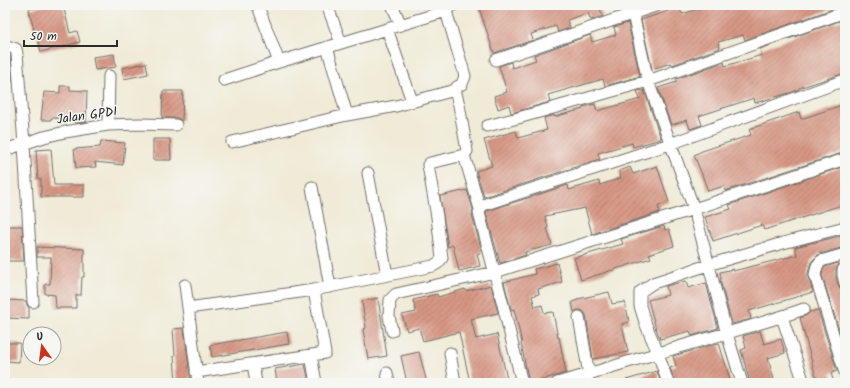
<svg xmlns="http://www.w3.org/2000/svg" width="850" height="388" viewBox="0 0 850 388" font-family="Kalam,sans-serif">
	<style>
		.building { fill: url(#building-hatch) }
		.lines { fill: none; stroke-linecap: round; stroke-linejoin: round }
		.minor-casing { stroke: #706e67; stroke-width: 13 }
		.minor { stroke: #fff; stroke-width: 11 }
		.labels { text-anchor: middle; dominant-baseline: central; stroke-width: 3; stroke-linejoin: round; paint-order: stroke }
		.street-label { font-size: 13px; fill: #2b2b2b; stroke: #f6f6f2 }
	</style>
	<defs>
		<pattern id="building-hatch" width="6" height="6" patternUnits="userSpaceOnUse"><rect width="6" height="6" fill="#d79784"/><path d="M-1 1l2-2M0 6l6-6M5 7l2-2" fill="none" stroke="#af7b6c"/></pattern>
	</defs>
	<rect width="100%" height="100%" fill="#f6f6f2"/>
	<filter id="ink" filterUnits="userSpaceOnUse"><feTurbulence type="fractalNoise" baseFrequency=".025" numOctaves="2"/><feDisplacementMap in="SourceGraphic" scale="8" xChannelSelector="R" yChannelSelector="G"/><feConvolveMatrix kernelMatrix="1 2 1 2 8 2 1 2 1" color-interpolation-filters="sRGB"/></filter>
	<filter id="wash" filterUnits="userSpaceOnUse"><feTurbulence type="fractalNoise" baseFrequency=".012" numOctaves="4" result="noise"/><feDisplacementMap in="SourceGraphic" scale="16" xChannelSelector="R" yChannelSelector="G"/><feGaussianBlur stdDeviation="0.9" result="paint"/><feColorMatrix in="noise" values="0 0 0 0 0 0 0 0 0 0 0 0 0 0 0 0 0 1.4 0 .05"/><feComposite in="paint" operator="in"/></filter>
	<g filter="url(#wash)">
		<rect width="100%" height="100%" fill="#f0ebd7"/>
		<g id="blocks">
			<!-- building -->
			<path class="building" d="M47,5h16l7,28 7,-2 3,11 -39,10 -4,-17h-2l-6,-26z
				M478,5h129l1,2 -8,2 3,7 -12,4 -3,-7 -21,7 3,8 -12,4 -2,-6 -25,8 2,6 -39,13z
				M711,5h127v2l-93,33 -2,-5 -25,7 2,6 -48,17 -1,-2 -19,6 -11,-49 27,-9v-1l11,-3 3,7z
				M845,19v54l-46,15v1l-6,3 -38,11 -1,-5 -55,18 3,9 -12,4 -3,-9 -16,5 -13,-37 19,-6 -1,-3 48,-17 1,4 37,-11 -2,-6z
				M628,23l12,53 -35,10 -2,-7 -31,9 -24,7 2,7 -39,11 -2,-8 -11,4 -4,-13 13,-4 -8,-26 12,-4 1,6 24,-8 -2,-5 56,-20 2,7 24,-7 -2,-8z
				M9,54l1,1 2,27h-7v-27z
				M114,54l2,13 -21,3 -2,-13z
				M146,63l2,11 -24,5 -2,-11z
				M60,86h10v4l17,1 -1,31 -12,1v-5h-23v2h-10l3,-28 16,1z
				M644,90l17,49 -28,8 -1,-4 -34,10 2,6 -116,38 -8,-26 16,-5 -8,-26 32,-9 2,7 29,-8 -3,-12 10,-3v2l29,-8v-2l12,-3 2,7 29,-8 14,-4 -3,-8z
				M163,91h20l-1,30 -2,-2 -3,-1h-15z
				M845,104v48l-120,39 -1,-5 -16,5 -7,-19 -7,-17 8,-4 49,-16 -2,-6 12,-4 38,-13 2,7z
				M153,139h17l1,21h-18z
				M101,141l24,2 -2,22 -28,-3 1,5 -20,1 -2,-19 26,-2z
				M51,149l3,36h30v12h-43v-18h-3l-2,-29z
				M657,166l12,36 -11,4 2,6 -68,22 -7,-26 -40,8 3,11 -1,1 5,17 -27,7 1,3 -26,8 -14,-50 1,-2 81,-26 1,5 30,-9 1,4 21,-7 -2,-7 11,-4 3,7z
				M845,166v38l-81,26 -2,-5 -49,16 -8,-24 26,-8 -2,-4z
				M467,190l6,19 -1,6 10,37 -5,2 3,12 -21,5 -6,-26 -5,2 -8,-51z
				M5,226h17l2,35h-19v-19h1z
				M664,226l1,4 4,-1 5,17 -25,8 2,4 -70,22 -7,-22 49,-14 -2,-5z
				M840,236l1,3 4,-1v9l-26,7 -8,8 -3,11v4l5,15 -64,19 2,8 -19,5 -12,-44 1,-1 -1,-7 13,-3v2l64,-16 -2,-8z
				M37,247l47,2v28h-2l-1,18h-5v13h-20l-1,-13 -10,-1v-10h5l1,-27h-14z
				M557,263l5,19 -24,7 1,5 -7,2 3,11 7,-2 2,8 9,-1 5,26 1,-1 7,36 -19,5v1l-18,4 -8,-40h1l-8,-34 -3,1 -7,-28 31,-8 -1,-5z
				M838,263l1,1 -3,6v7l2,8 2,3 5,2v59l-23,-74 1,-6 2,-2z
				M686,281l2,7 18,-5 12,45 -26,8 -2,-5 -30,8 -4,-11v1l-8,-29 20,-5 -2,-9z
				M491,285l7,28 -27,6 5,20 21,-5 10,45 -18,4h-19l-11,-51 -36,9 -4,-13 -12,3 -5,-16 14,-3 -3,-12 24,-6 1,3 27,-8 1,2z
				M609,292l3,12 13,-2 4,20 -7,2 6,28 -35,7 -7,-44 -2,-3 -3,-2h-4l-3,2 -2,-10 6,-2v-1l9,-2z
				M378,298l9,58 -19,3 -5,-30 3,-1 -4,-27z
				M5,300l21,1 1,4 2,3v11l-24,-1z
				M818,310l19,61 -6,2 3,10h-15l-2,-6h-1l-16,-59 7,-3 3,-3z
				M184,328l7,55h-15l-2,-27 1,-1 -2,-26z
				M760,331l4,13 17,-5 4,14 -17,5 7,25h-25l-9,-33 5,-2 -3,-12z
				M287,332l2,12 -77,13 -2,-12z
				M5,343h15l-1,19 -14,-1z
				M719,343l12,40h-56l-5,-15 6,-2 -3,-10z
				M419,352l8,31h-20l-6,-27z
				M305,364l4,19h-32l-2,-14z
				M657,371l4,12h-35v-3z"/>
		</g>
	</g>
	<g filter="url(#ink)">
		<use href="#blocks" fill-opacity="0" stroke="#706e67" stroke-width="1"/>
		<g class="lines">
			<defs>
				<path id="minor" d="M327,5l14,38
					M392,5l9,20
					M631,5l17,76 46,128 33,125 15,49
					M259,9l20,53
					M387,29l25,72
					M327,47l20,68 49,-9 59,-16
					M5,48l6,-1 5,2 1,5 7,90 9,158
					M496,60l162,-55
					M224,80l55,-18 167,-51
					M108,125l1,-49
					M487,126l31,-8 130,-37 197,-69
					M232,142l115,-27
					M5,150l39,-13 21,-5 43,-7 31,-1 37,1
					M464,155l16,54
					M368,173l19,102
					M312,187l18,100
					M845,254l-24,7 -4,5 -2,9 30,98
					M845,268l-2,2v5l2,8
					M185,285l13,98
					M314,290l119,-24 5,-3 4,-5 -5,-41 -9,-52 2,-2 34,-8 3,-4 -8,-46 -4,-15 2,-3 5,-3 3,-8 -19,-65 2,-3 6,-3
					M188,308l126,-18 11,63 -129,19
					M579,317l10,58
					M782,317l22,66
					M392,331l-3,-15 1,-16 6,-6 99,-22 199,-63 151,-50
					M450,353l5,30
					M311,355l5,28
					M253,364l3,19
					M387,373l2,10
					M522,383l-20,-82 -23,-88 1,-4 3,-4 187,-61 175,-64
					M557,383c34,-9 68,-21 102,-30 48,-15 97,-27 145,-44
					M668,383l-10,-30 -12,-28 -6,-19v-14l13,-9 55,-18 75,-22 62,-16"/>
			</defs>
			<!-- minor casing -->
			<use href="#minor" class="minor-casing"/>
			<!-- minor -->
			<use href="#minor" class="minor"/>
		</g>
	</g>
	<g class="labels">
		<!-- street labels -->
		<g class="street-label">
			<text transform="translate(87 116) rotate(-8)">Jalan GPDI</text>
		</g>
	</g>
	<!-- margin -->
	<rect width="850" height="388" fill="none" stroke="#f6f6f2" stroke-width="20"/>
	<!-- north arrow -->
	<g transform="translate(42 346) rotate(346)"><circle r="19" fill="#f6f6f2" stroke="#a5a5a2"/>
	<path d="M0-3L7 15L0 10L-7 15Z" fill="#c8321e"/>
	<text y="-6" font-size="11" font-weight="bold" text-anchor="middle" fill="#2b2b2b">U</text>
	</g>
	<!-- scale -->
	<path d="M24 40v6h93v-6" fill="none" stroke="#2b2b2b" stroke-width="2"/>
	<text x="30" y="40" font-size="12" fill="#2b2b2b" stroke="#f6f6f2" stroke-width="3" paint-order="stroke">50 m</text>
</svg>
